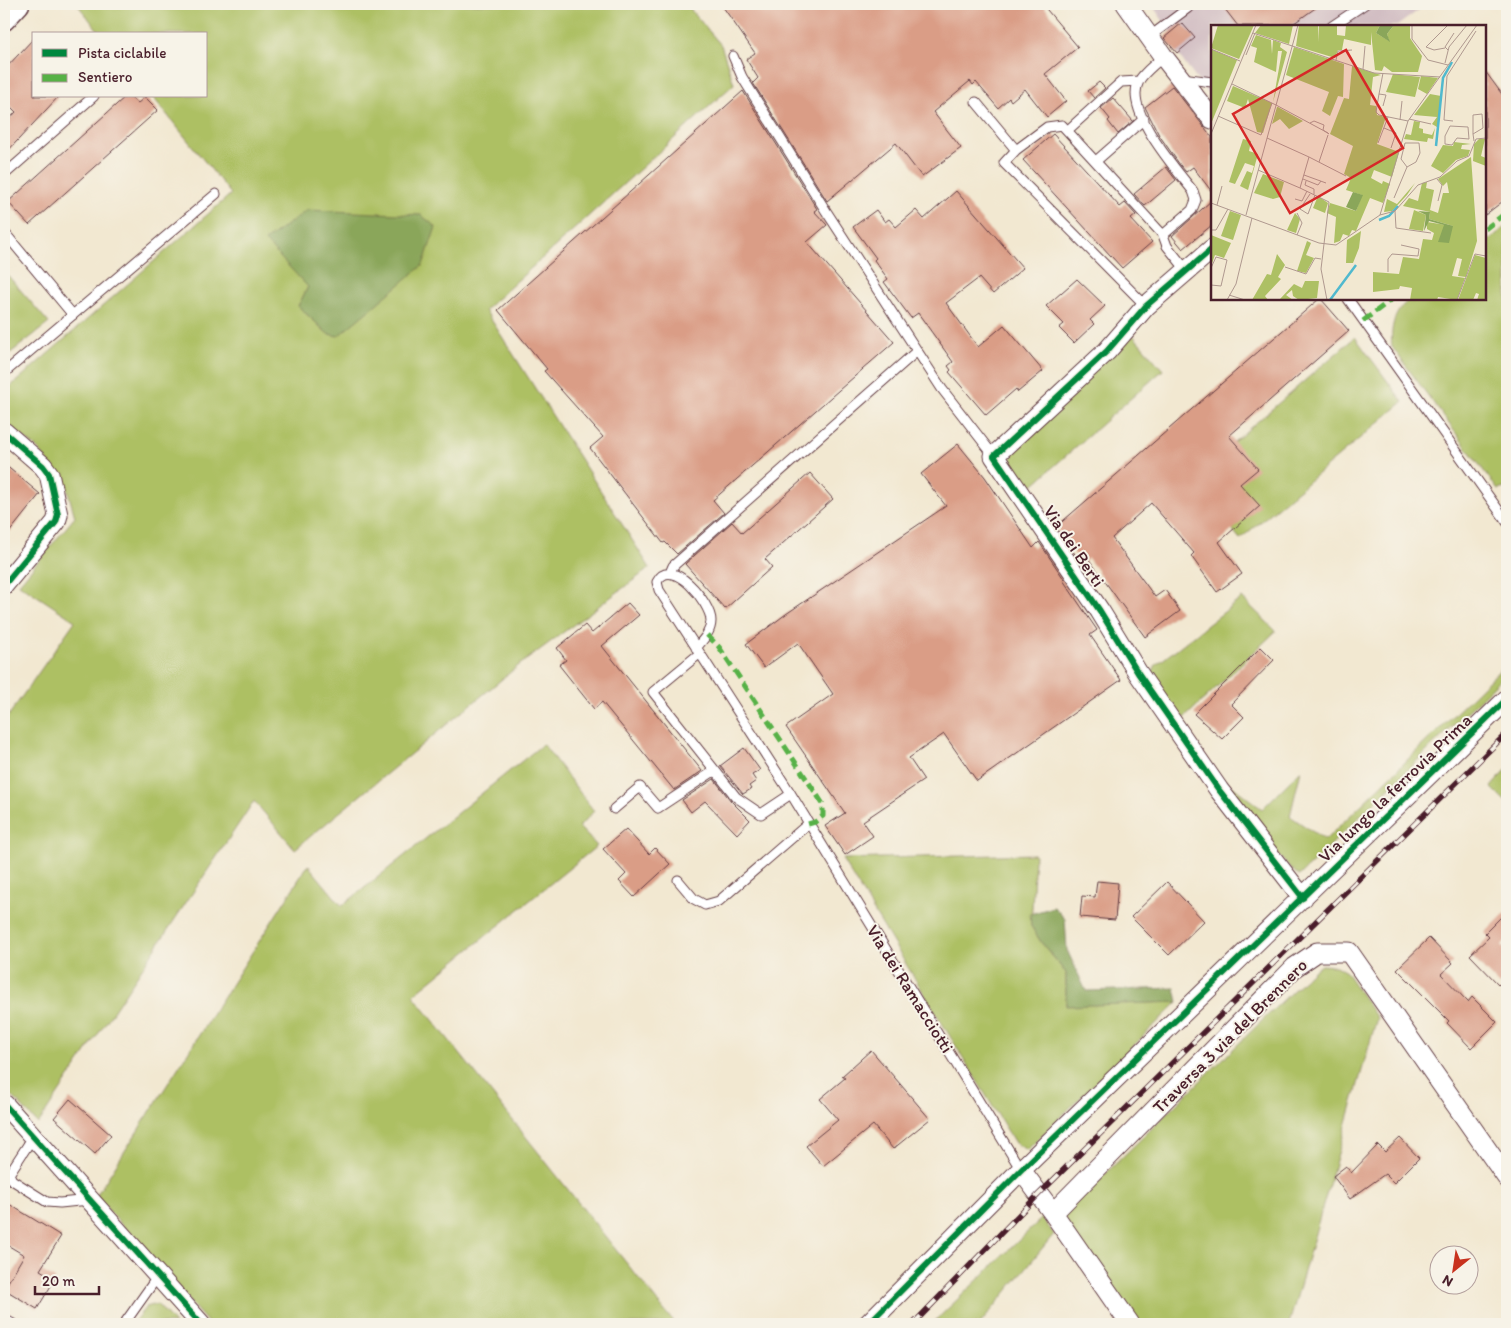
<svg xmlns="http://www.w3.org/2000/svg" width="1511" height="1328" viewBox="0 0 1511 1328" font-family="Itim,sans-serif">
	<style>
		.industrial { fill: #d2bec3 }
		.green { fill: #adc064; stroke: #7c7048; fill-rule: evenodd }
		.forest { fill: #8aa65a; stroke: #6a6242 }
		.building { fill: #da9d86 }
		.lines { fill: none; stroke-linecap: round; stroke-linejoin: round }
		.service-casing { stroke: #633d44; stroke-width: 11 }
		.minor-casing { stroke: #633d44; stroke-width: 21 }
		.tertiary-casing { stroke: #633d44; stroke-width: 25 }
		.service { stroke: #fff; stroke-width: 9 }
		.minor { stroke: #fff; stroke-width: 19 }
		.tertiary { stroke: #fff; stroke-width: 22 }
		.rail-casing { stroke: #4a1f2b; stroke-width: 5.5 }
		.rail { stroke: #f7f3e8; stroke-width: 4; stroke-dasharray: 11; stroke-linecap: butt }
		.quiet { stroke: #57b146; stroke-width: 5; stroke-dasharray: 10 5; stroke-linecap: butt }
		.cycleway-casing { stroke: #f7f3e8; stroke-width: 9 }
		.cycleway { stroke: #00873e; stroke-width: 6 }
		.labels { text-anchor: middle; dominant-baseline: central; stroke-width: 4; stroke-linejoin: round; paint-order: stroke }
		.street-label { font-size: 18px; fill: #4a1f2b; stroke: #f7f3e8 }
		.inset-river { fill: none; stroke: #50b9ce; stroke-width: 2.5 }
		.inset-road { fill: none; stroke: #af988f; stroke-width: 1 }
		.view { fill: #d62828; fill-opacity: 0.15; stroke: #d62828; stroke-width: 2.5 }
		.inset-edge { fill: none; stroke: #4a1f2b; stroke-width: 2.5 }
	</style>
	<rect width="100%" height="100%" fill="#f7f3e8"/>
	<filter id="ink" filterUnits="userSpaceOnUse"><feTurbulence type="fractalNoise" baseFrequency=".02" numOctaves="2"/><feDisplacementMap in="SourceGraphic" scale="10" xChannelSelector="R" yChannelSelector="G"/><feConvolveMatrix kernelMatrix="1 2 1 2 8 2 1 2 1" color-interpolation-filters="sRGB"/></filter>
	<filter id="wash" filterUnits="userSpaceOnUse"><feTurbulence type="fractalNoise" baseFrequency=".0096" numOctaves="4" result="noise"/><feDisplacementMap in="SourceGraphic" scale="20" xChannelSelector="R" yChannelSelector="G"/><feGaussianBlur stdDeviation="1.12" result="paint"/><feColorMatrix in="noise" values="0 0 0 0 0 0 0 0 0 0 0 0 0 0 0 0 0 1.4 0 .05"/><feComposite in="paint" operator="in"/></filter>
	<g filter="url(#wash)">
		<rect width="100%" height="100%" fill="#f2e8d1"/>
		<!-- industrial -->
		<path class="industrial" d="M1153,4h274l-30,22h-185v74l-47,-63 6,-5 -19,-27z"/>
		<!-- green -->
		<path class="green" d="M77,4h614v6l30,35 13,39 -249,226 165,258 -132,98 -223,183 -41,-48 -216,323 -34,-37v-365l71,-101 -56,-37 56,-67 -9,-32 -28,-36 -34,-27v-30l227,-198 -79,-98h54v-62h-105zM308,287l20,47 -30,-28z
			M1504,228h3v265l-3,-5 -6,2 -106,-143c-2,-19 2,-36 18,-48h75v-56z
			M4,271l45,52 -45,35z
			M1131,333l32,37 -137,121c-13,-19 -21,-26 -9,-49z
			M1355,337l48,65 -163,137 -49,-60z
			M1242,598l34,33 -97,92 -27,-40v-10l4,-8z
			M1507,663v10l-208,203c-30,-26 -50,-60 -71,-93l34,26 39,-39 -11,46 35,24z
			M543,744l51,67 -15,16 18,19 -184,149 262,329h-466l-113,-128 212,-331 34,41z
			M1507,769v34l-16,-16z
			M1035,854l-4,72 10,16 25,31v32l112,-3 -151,148 -12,-7 -173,-284z
			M1321,965l15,1 10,6 31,46 -88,306h-153l-75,-107 252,-246z
			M1042,1218l12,16 -74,90h-48z
			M157,1304l18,20h-43l14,-17z"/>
		<!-- forest -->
		<path class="forest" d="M307,210l114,5 15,12 -13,38 -85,71 -10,-2 -30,-28 10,-19 -43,-46z
			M1054,907l11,12 2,31 19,41 89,-3 3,14 -112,4v-33l-25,-31 -10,-16 -1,-12z"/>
		<g id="blocks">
			<!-- building -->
			<path class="building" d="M721,4h321l36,43 -33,27 21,27 -19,16 -22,-28 -14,12 -2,-3 -11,10 -22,-26 -3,3 -3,-4 -37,31 28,36 -39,29 -26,-34 -69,58 -74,-118 5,-5 -12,-19 9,-6z
				M1221,4h100l-31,22h-52z
				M1182,23l13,15 -18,15 -13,-15z
				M34,38v58h25l-55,59v-30l12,-13 -12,-12v-30z
				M1485,71l22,30v97l-22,17z
				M1099,82l6,6 -11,10 -6,-7z
				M1172,86l40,51v55l-19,-25 -7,5 -6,-7 -21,-30 -14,-28z
				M743,91l74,118 -3,2 13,14 -20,17 87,100 -181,158 11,13 -47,41 -12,-12 -2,1 -73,-95 13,-11 -59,-66 3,-2 -49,-59z
				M126,96h4l7,8 8,-7 13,13 -129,115 -21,-23z
				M1113,98l20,23 -15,13 -10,-13 2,-2 -9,-11z
				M1053,134l67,73 5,-4 11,12 -5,4 21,23 -30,26 -99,-108z
				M1166,167l10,13 -31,26 -11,-12z
				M956,191l67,77 -30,26 -14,-16 -33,25 32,44 26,-22 39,46 -25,21 -2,-3 -30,26 -37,-43 2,-2 -3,-4 5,-4 -35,-49 -7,5 -27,-36 4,-3 -14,-19 2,-2 -23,-31 23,-17 9,12 4,-3 7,8 20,-17 8,9z
				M1212,200v25l-29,24 -11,-13z
				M1077,279l28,27 -15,14 4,4 -20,19 -15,-15 5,-4 -18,-18z
				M1319,299h2l28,32 -120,105 29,33 -18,15 20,22 -41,36 23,32 -25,18 -26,-36 3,-3 -43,-50 -39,35 43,59 10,-7 15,21 -35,26 -57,-79 -6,6 -26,-37z
				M958,444l27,33 48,71 6,-6 25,37 -1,1 34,50 -7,5 31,45 -144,101 -33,-47 -35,24 15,22 -61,41 10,15 -28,19 -20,-29 20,-13 -59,-86 47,-33 -35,-51 -34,25 -18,-24 40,-30 160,-108 -25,-32z
				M4,464l36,30 -36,45z
				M810,473l23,26 -68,60 7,8 -47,42 -40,-45 47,-42 10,11z
				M628,603l11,12 -37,31 100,125 -28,19 -72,-88 -8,7 -35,-44 7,-5 -9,-12 28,-23 7,8z
				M1261,647l13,13 -43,44 13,13 -22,22 -28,-25z
				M744,748l16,22 -8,5 4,6 -7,5 2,3 -8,5 -23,-28z
				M714,779l17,22 19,19 -13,14 -32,-33 -14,11 -9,-12z
				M626,829l23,25 6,-6 15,16 -36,33 -15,-16 7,-7 -23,-25z
				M1097,881l21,2 -3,37 -35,-3 2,-21 13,1z
				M1167,882l37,39 -35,34 -38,-38z
				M1507,911v28l-5,6 5,9v23l-8,8 -29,-30 19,-18 -4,-4z
				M1429,938l24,25 -12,11 27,28 4,-5 25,25 -26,26 -24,-25 2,-2 -52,-52z
				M871,1050l59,69 -37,30 -20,-24 -50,41 -17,-20 32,-26 -18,-21 25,-21 -3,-2z
				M70,1099l41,36 -16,19 -41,-36z
				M1400,1138l19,20 -25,25 -9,-9 -35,25 -17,-23 13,-10 5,7 27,-28 7,7z
				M4,1201l57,35 -21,34 15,9 -18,30 -33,-20 20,-34 -20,-12z"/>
		</g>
	</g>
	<g filter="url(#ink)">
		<use href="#blocks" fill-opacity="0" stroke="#633d44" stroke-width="1"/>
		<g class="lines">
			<defs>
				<path id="service" d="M1332,26l33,-22
					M1149,37l39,-29 2,-4
					M733,56l9,21 84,134 116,178 52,67
					M1163,56c-7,8 -19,16 -24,25 -16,29 37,88 54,110l3,9 -4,10 -29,25
					M1182,78l30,4
					M976,102l40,48 -12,13 142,143
					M1068,130l53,-48 18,-1
					M1016,150l31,-23 15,-2 101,110 4,11 20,25
					M1096,161l48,-42
					M4,175l90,-79
					M4,232l69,83
					M1348,299l159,223
					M4,373l212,-179
					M670,573l3,-7 244,-215
					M696,648c7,-8 15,-16 15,-27 0,-18 -40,-67 -54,-39l2,8 132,204 230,376
					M699,654l-46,38 83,105 25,17 30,-20
					M614,809l26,-22 18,21 56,-37
					M678,880l16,19 11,6 14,-4 89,-77
					M33,1137l-24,37 3,6 35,22 13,1 29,-3
					M4,1319l9,5
					M124,1324l34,-48"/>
				<path id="minor" d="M1126,4l37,52 49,63
					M1212,249l-66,57 -39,45 -113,105 106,155 38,62 81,117 84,108
					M4,432l39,34 6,8 9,41 -2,7 -52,63
					M4,1104l197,220
					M1021,1170l32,43 77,111
					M1053,1213l242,-246 22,-15h32l158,226
					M868,1324l153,-154 486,-471"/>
				<path id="tertiary" d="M4,19l14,-15"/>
			</defs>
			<!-- service casing -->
			<use href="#service" class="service-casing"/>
			<!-- minor casing -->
			<use href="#minor" class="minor-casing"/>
			<!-- tertiary casing -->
			<use href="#tertiary" class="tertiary-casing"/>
			<!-- service -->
			<use href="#service" class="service"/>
			<!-- minor -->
			<use href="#minor" class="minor"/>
			<!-- tertiary -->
			<use href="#tertiary" class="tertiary"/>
			<defs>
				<path id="rail" d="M913,1324l126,-130 468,-461"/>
			</defs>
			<!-- rail casing -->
			<use href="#rail" class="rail-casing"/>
			<!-- rail -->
			<use href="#rail" class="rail"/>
			<!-- quiet -->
			<path class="quiet" d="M1485,229l22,-17
				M1363,321l29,-22
				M707,635l12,12 104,157v12l-8,6 -7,2"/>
			<defs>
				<path id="cycleway" d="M1212,249l-66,57 -39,45 -113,105 106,155 38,62 81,117 84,108
					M4,432l39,34 6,8 9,41 -2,7 -52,63
					M4,1104l197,220
					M868,1324l153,-154 486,-471"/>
			</defs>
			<!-- cycleway casing -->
			<use href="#cycleway" class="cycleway-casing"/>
			<!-- cycleway -->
			<use href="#cycleway" class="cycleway"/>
		</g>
	</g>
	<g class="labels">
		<!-- street labels -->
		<g class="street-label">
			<text transform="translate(1074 546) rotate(56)">Via dei Berti</text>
			<text transform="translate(1395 788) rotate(-44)">Via lungo la ferrovia Prima</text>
			<text transform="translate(910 989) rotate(58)">Via dei Ramacciotti</text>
			<text transform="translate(1230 1036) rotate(-45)">Traversa 3 via del Brennero</text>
		</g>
	</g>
	<!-- overview -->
	<g transform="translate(1211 25)">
		<rect width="275" height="275" fill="#f2e8d1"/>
		<path d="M7,0h36l-15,34 -28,-11zM50,0h32l-4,19 -34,-11zM88,0l19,1v16l1,-17h18v10l8,1 1,-11h34l-4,8 13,8 -2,-7 7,-9h16v13l12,18 -4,16h-26l-8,-6 -2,5 -7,-1 -4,-38v13l-27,-6 -2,11h-4l-3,8 -39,-12zM45,10l15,5 1,14 1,-14 8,3 -1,4 7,5 -14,50 9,-51h-4l-2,21 -22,-10 3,-14 -6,-2zM83,22l50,17 -1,33 -5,-1 -8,20 -8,-5 7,-19 -43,-17zM0,24l26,11 -26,64zM141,41l29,9 -8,2 -3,28 6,1 1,9 9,2 -9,27 22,8 -7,25 -18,-7 -3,8 11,6 1,-3 7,3 -7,19 -13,-5 -14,33 -4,-1 -3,6 -6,-2 -3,7 -6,2 2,-26 -9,-4 3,-10 26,8 6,-16 -16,-5 5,-12 -7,-4 9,-28 -23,-12 14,-36 5,1zM182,49l27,3 -5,20 -29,-5zM210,51l17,2 -11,16 -9,-5zM22,61l39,17 -9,30 -6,-1 -9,-33 -3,9 -18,-7zM219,69l11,2 -4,47v-16l-5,-3 5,-7 -23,-2zM66,82h1l25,14 -14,8 -9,-10 -8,5zM203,96l6,1 -1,6 4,1v4l9,2 3,-7 -2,11 -5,-1 -1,4 -23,-3 2,-5 5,1zM32,114l8,2 -2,10 9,3 -10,36 -8,-4 7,-15 5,2 2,-7 -9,-3 -10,21 -6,-2zM268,114h6l-4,17 5,2v8l-13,-5 1,-17zM243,117l17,2 -9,1 -1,4 9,1 -2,6 -12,4 -13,13 -12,-7 12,-21 10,1zM260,132l6,84 -11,36 -8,-1 4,-17 -5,-1 -5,18 13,2 -8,22 -19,-3 -1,3h-27l2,-12 -12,-2 -1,3 -26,3v-20l26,2 4,-17 16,2 4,-20 9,1 2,-7 -7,-4v-7l26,4 -24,-7 1,-7 -27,-6 6,-8 9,3 4,-18 5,-1 -1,6 8,2 -4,20 8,3 5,-20h6l-2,-11 -4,4 -5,-7zM52,149l21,8 -4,15 -7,2 -19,-6zM204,158l-8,12 -15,16 -8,1 3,-13 10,5zM107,171l10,7 -3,10 -12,-5zM203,185l12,5 -3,16 -14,-2zM19,186l11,4 -8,25 -12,-4zM84,188l5,6 -4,14 -9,-3zM150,206l-2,17 -6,15h-7l1,-23zM0,210l20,8 -7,15 -9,-3 -4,11zM96,216l4,2 -5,12 8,3 -8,15 -9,-2zM66,229l8,11 -7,12 3,2 -16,17 3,4h-16l15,-26 4,1zM264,230l11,3v42h-9l2,-6 -3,-1 -3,7h-15zM94,256h14l-2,17 -18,2 -6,-4 -1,-6 -6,5 7,5 -13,-1 14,-15 8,4z" fill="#adc064"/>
		<path d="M169,0h14l-7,9 3,8 -14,-9zM142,167l10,3 -7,16 -10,-4zM207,186l12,1 -1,7 24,7 -4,17 -11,-1 6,-17 -15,-4 -5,10 2,-16z" fill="#8aa65a"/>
		<path class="inset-river" d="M225,121l7,-68 9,-16M168,195l10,-4 9,-10M119,275l26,-35"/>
		<path class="inset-road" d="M201,0v14l16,21 20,5M42,8l121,40 66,4M234,23l-11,2 -8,-3 22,-22M0,24l29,12M237,25l-3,-3 9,-14M35,30l9,-22M125,35l2,-9 14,-1M234,38l4,-16 18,-22M152,44l2,-23M21,59l44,21 52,28 1,1 -6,-4M168,69l4,-21M172,81l3,-11 -7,-1 -3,18 3,3 29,6M7,91l43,19 11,-32M198,94l22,5M189,95l2,-19M242,96l-9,-1 3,-44 29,-45M99,98l4,-2 10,4 -1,5M239,101l18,1 1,12 -12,-1 -5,7 -7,-1v-8zM173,103l12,5 -5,15M0,109l45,-109M262,109l10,-6 -1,-14 -9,1v19l1,7M56,113l42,19 -9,31 29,14 -8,67 6,31M167,118l10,-26M98,132l37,19M108,137l9,-27M47,145l42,18M93,150l22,8M92,154l15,6 3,-4M226,154l5,6 -4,16M95,156l-1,4 9,4v5M99,169l-10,15 8,5 7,-19M183,173l13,-31 -6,-8 4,-16h14l1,10 -4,9 -9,5M84,174l7,2 5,-10M0,178l108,40 17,2 44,-30 15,-4 23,-26 22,-8 17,-16 12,-5 7,-17 10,-1M6,180l5,-19M184,186l1,17 35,5M35,190l52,-190M169,190l28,-94 69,-96M1,205h4l12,-21M86,210l5,-12 -5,-10M74,242l21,7 9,-16 6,1M0,243l5,-11 11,3 -6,26 -10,-1M177,247v-13l4,-5 26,2 1,-7 -18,-4M18,270l16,5M16,275l9,-16 16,-66M246,275l18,-46 11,2"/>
		<path class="view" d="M135,25l57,98 -113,65 -57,-99z"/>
		<rect width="275" height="275" class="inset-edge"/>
	</g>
	<!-- margin -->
	<rect width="1511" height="1328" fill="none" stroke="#f7f3e8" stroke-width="20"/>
	<!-- legend -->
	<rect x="32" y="32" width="175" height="65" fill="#f7f3e8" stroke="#b29e9c"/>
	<rect x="42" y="49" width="25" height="8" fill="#00873e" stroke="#b29e9c"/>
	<text x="78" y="58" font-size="15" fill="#4a1f2b">Pista ciclabile</text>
	<rect x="42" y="74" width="25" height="8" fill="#57b146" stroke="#b29e9c"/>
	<text x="78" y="82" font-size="15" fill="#4a1f2b">Sentiero</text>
	<!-- north arrow -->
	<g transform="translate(1454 1270) rotate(210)"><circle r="24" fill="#f7f3e8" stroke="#b29e9c"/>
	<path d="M0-4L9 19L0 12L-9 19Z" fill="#c8321e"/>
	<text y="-8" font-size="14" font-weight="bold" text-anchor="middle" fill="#4a1f2b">N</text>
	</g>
	<!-- scale -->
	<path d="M35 1286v8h64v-8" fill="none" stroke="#4a1f2b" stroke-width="2.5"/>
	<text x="42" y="1286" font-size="15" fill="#4a1f2b" stroke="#f7f3e8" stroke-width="4" paint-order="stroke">20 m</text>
</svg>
